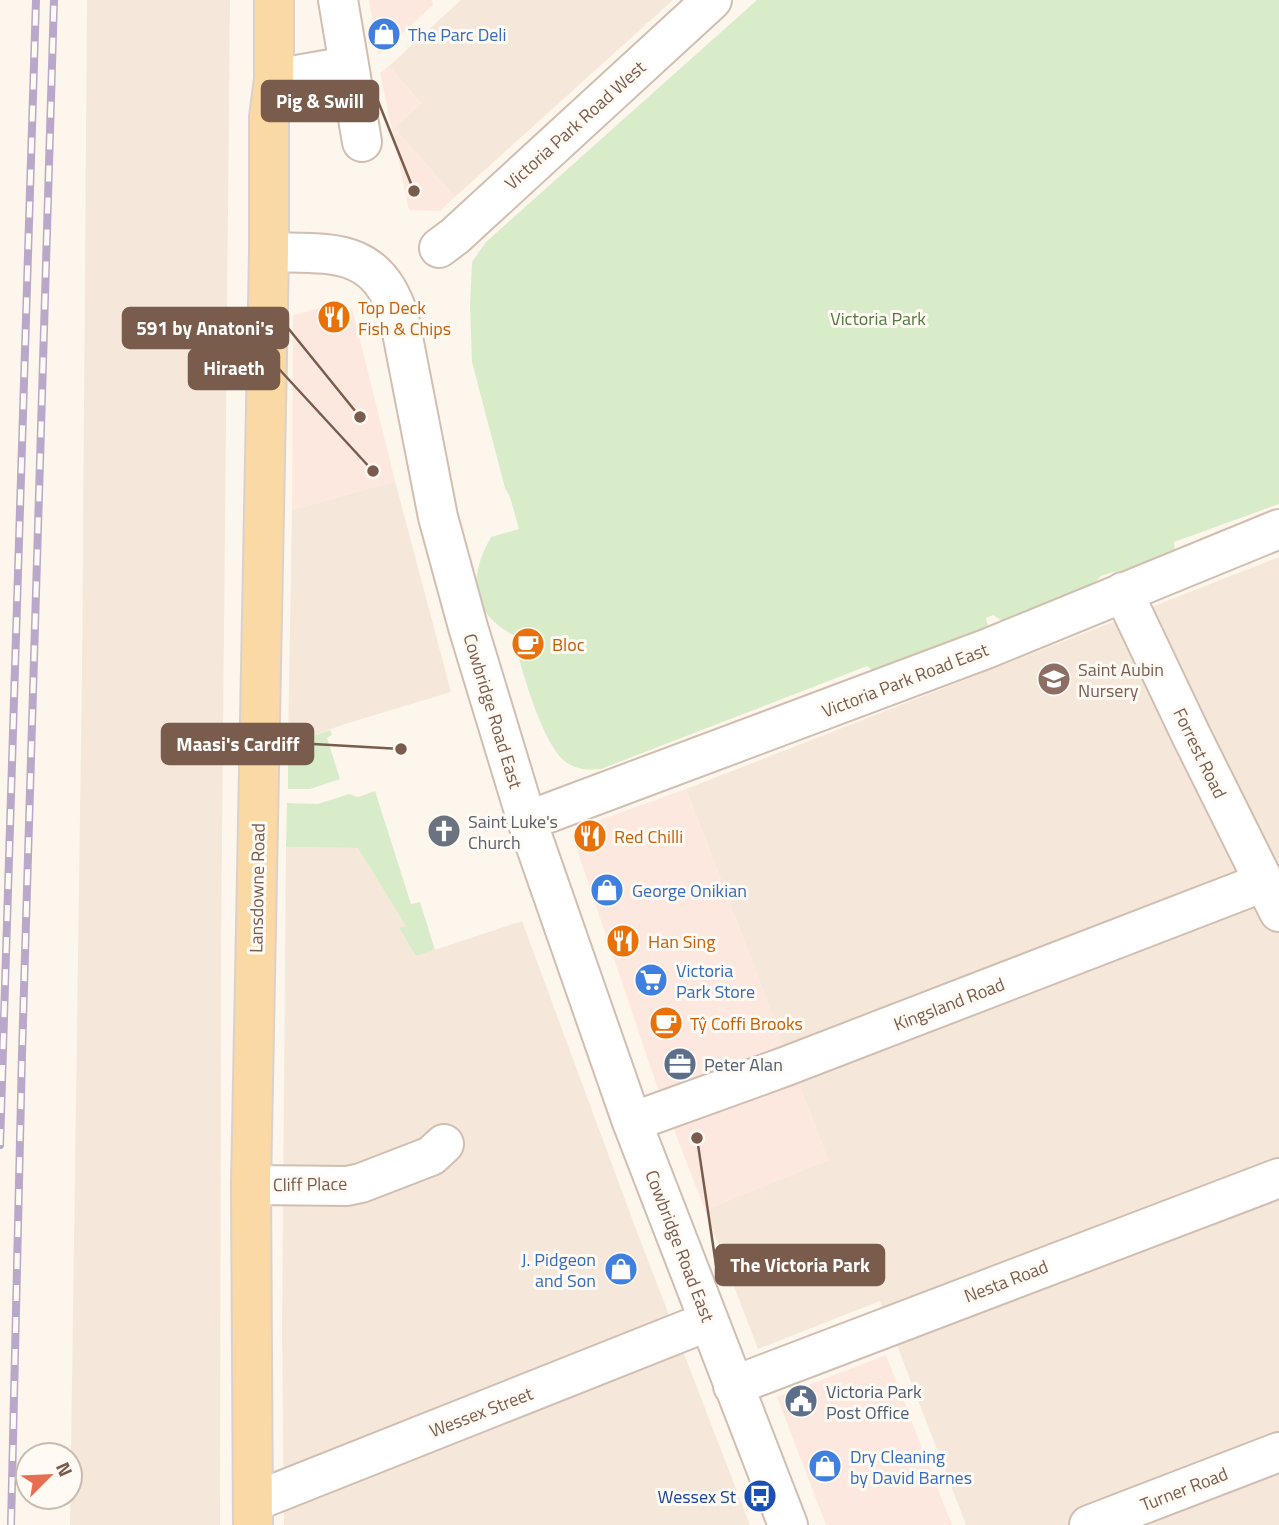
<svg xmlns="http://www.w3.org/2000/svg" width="1279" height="1525" viewBox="0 0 1279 1525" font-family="'Titillium Web',sans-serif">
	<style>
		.residential { fill: #f5e8da }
		.commercial { fill: #fde8e0 }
		.green { fill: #d8ecc9 }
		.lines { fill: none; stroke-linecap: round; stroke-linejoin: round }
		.minor-casing { stroke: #d1beb0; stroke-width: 42 }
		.major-casing { stroke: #dad1cd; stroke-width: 42 }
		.minor { stroke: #fff; stroke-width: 38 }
		.major { stroke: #fbd9a5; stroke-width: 38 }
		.rail-casing { stroke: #b9a8c9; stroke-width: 8 }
		.rail { stroke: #fffaf3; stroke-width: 5; stroke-dasharray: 16; stroke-linecap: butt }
		.labels { text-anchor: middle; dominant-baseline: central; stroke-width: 6; stroke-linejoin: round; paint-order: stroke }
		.shop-label { font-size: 18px; fill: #366cbe; stroke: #fffaf3; text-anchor: start }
		.street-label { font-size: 18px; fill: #7a5c4d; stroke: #fffaf3 }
		.food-label { font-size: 18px; fill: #c56008; stroke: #fffaf3; text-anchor: start }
		.park-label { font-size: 18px; fill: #537a41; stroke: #fffaf3 }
		.education-label { font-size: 18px; fill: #785e54; stroke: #fffaf3; text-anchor: start }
		.worship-label { font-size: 18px; fill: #5b616d; stroke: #fffaf3; text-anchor: start }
		.service-label { font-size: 18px; fill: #4e5e75; stroke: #fffaf3; text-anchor: start }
		.transit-label { font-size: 18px; fill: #164399; stroke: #fffaf3; text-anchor: end }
		.leader { fill: none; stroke: #7a5c4d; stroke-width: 2.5 }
		.callout-dot { fill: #7a5c4d; stroke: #fffaf3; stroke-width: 2.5 }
		.callout { fill: #7a5c4d; stroke: #7a5c4d; stroke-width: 2.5 }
		.callout-label { font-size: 19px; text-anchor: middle; font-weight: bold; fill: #fff }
	</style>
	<rect width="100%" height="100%" fill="#fdf6ec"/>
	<!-- residential -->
	<path class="residential" d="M87,0h143l-9,949 -1,576h-150l12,-853z
		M461,0h212l-218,197 -61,-69 27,-25 -32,-37z
		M395,481l56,211 -106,32 -57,21 4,-235z
		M1279,557v968h-313l-86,-224 -122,48 -53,-139 123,-50 -142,-371z
		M286,847l72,1 49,79 -8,1 17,28 106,-35 115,311 113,293h-466l-2,-194z"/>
	<!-- commercial -->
	<path class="commercial" d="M369,0h63l1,5 -53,49h-2z
		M389,66l32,37 -27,25 61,69 -15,14 -31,-1 -29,-137z
		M341,303l12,9 42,169 -103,29 1,-195z
		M686,789l142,371 -123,50 -49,-127 -83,-245 4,-10z
		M886,1355l66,170h-126l-49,-128z"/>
	<!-- green -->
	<path class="green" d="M757,0h522v504l-105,38 1,11 -38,17 -24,2 -12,4 -12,12 -81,37 -15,-10 -7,3 3,13 -110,44 -12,-9 -266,103c-12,1 -22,1 -32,-5 -26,-14 -49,-100 -56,-129 -43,-24 -45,-57 -22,-98l28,-8 -9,-32 -5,-9 -33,-126 -2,-56 2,-44 14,-20z
		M330,730l2,5 -5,3 13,41 -30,10h-22v-44z
		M375,791l36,113 9,-2 15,48 -19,6 -17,-28 7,-2 -48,-78 -72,-1 1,-44 31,1 31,-10 9,3z"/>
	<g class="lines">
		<defs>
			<path id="minor" d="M338,0l24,142
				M274,79l74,-13
				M439,248l16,-12 257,-236
				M269,252c62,2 108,-6 130,65l39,200 30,110 59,194 105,301 156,403
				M1123,592l68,143 88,177
				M527,821l459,-172 293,-120
				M632,1122l152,-55 480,-185
				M251,1185l96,1 14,-3 70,-27 13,-12
				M733,1386l546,-208
				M253,1502l456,-181
				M1089,1525l190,-73"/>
			<path id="major" d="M253,1525l-2,-340 18,-933v-135l5,-38v-79"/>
		</defs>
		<!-- minor casing -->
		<use href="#minor" class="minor-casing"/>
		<!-- major casing -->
		<use href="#major" class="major-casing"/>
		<!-- minor -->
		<use href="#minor" class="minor"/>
		<!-- major -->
		<use href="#major" class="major"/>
		<defs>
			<path id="rail" d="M0,1145l36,-1145
				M11,1525l11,-471 32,-1054"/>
		</defs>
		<!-- rail casing -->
		<use href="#rail" class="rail-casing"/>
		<!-- rail -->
		<use href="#rail" class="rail"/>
	</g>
	<!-- icons -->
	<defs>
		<symbol id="shop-disc" viewBox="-11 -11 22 22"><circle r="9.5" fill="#3f7fe0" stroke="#fffaf3"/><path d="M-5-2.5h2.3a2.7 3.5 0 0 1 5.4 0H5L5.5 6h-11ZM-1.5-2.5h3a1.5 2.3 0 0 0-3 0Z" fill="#fff"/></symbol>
		<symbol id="restaurant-disc" viewBox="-11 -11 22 22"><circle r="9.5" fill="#e8710a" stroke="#fffaf3"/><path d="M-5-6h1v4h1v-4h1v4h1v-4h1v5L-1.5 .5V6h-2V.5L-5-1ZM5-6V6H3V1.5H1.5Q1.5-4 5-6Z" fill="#fff"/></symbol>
		<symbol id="cafe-disc" viewBox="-11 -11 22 22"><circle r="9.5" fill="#e8710a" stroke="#fffaf3"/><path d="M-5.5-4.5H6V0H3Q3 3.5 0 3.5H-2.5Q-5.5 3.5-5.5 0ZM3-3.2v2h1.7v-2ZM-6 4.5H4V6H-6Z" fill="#fff"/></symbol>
		<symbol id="school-disc" viewBox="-11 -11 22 22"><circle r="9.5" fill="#8d6e63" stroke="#fffaf3"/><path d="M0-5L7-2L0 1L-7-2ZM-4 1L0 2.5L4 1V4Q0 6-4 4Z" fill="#fff"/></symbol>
		<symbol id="church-disc" viewBox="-11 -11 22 22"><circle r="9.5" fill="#6b7280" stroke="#fffaf3"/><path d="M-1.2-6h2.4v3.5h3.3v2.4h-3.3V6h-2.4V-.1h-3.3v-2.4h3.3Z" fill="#fff"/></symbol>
		<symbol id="supermarket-disc" viewBox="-11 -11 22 22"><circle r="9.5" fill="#3f7fe0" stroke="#fffaf3"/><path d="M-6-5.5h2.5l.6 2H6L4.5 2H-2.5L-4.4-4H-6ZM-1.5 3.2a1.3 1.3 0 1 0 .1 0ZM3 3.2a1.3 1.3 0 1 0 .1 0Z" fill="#fff"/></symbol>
		<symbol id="office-disc" viewBox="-11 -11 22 22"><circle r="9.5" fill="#5c6f8a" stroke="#fffaf3"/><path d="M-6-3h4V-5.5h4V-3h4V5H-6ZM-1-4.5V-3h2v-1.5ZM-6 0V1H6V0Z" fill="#fff"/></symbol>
		<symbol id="civic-disc" viewBox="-11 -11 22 22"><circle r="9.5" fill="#5c6f8a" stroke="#fffaf3"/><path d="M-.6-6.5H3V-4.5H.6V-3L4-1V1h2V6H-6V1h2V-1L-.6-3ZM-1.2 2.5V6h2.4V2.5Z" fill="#fff"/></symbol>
		<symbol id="bus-disc" viewBox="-11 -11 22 22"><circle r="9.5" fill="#1a4fb4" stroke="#fffaf3"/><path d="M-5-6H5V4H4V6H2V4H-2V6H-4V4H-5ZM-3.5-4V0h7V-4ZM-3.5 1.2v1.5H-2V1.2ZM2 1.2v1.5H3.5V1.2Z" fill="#fff"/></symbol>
	</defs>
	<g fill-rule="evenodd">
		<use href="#shop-disc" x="365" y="15" width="38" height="38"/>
		<use href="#restaurant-disc" x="315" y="298" width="38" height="38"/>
		<use href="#cafe-disc" x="509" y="625" width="38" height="38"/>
		<use href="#school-disc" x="1035" y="660" width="38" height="38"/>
		<use href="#church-disc" x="425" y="812" width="38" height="38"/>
		<use href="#restaurant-disc" x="571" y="817" width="38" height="38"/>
		<use href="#shop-disc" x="588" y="871" width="38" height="38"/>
		<use href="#restaurant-disc" x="604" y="922" width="38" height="38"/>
		<use href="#supermarket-disc" x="632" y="961" width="38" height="38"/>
		<use href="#cafe-disc" x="647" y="1004" width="38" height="38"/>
		<use href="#office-disc" x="661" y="1045" width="38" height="38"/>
		<use href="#shop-disc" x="602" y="1250" width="38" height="38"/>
		<use href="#civic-disc" x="782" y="1382" width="38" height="38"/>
		<use href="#shop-disc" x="806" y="1447" width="38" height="38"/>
		<use href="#bus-disc" x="741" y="1477" width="38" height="38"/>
	</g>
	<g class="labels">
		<!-- shop labels -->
		<g class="shop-label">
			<text x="408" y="34">The Parc Deli</text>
			<text x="632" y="890">George Onikian</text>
			<text x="676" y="970">Victoria<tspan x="676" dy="21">Park Store</tspan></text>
			<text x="596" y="1259" text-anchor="end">J. Pidgeon<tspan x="596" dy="21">and Son</tspan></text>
			<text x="850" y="1456">Dry Cleaning<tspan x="850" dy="21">by David Barnes</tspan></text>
		</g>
		<!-- street labels -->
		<g class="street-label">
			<text transform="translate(575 125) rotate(-42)">Victoria Park Road West</text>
			<text transform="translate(905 680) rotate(-21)">Victoria Park Road East</text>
			<text transform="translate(493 711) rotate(73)">Cowbridge Road East</text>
			<text transform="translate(1200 753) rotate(64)">Forrest Road</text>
			<text transform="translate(257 888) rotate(-89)">Lansdowne Road</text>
			<text transform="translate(949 1004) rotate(-21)">Kingsland Road</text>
			<text transform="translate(310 1184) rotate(-1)">Cliff Place</text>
			<text transform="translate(680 1246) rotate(69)">Cowbridge Road East</text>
			<text transform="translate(1006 1281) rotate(-21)">Nesta Road</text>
			<text transform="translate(481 1412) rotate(-21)">Wessex Street</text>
			<text transform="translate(1184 1489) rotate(-21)">Turner Road</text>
		</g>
		<!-- food labels -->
		<g class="food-label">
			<text x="358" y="307">Top Deck<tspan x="358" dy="21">Fish &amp; Chips</tspan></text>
			<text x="552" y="644">Bloc</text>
			<text x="614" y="836">Red Chilli</text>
			<text x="648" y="941">Han Sing</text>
			<text x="690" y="1023">Tŷ Coffi Brooks</text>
		</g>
		<!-- park labels -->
		<g class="park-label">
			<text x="878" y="318">Victoria Park</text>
		</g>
		<!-- education labels -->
		<g class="education-label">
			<text x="1078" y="669">Saint Aubin<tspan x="1078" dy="21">Nursery</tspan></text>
		</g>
		<!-- worship labels -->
		<g class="worship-label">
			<text x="468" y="821">Saint Luke's<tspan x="468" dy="21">Church</tspan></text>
		</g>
		<!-- service labels -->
		<g class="service-label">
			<text x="704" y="1064">Peter Alan</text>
			<text x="826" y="1391">Victoria Park<tspan x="826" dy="21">Post Office</tspan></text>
		</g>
		<!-- transit labels -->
		<g class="transit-label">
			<text x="736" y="1496">Wessex St</text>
		</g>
	</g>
	<!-- callouts -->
	<path class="leader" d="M414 191L378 101M360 417L288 328M373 471L279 369M401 749L313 744M697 1138L716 1265"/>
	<g class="callout-dot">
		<circle cx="414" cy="191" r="7"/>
		<circle cx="360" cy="417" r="7"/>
		<circle cx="373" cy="471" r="7"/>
		<circle cx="401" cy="749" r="7"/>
		<circle cx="697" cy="1138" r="7"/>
	</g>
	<g class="callout">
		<rect x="262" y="81" width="116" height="40" rx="7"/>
		<rect x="123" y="308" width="165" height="40" rx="7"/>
		<rect x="189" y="349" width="90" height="40" rx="7"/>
		<rect x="162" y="724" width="151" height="40" rx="7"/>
		<rect x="716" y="1245" width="168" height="40" rx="7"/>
	</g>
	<g class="callout-label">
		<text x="320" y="108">Pig &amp; Swill</text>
		<text x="205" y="335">591 by Anatoni's</text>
		<text x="234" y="375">Hiraeth</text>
		<text x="238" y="751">Maasi's Cardiff</text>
		<text x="800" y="1272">The Victoria Park</text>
	</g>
	<!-- north arrow -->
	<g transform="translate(49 1476) rotate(66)"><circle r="33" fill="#fffaf3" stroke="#cabbb1" stroke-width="2"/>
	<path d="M0-5L12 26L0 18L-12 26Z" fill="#e76f51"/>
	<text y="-10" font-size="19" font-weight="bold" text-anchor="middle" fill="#7a5c4d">N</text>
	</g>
</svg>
